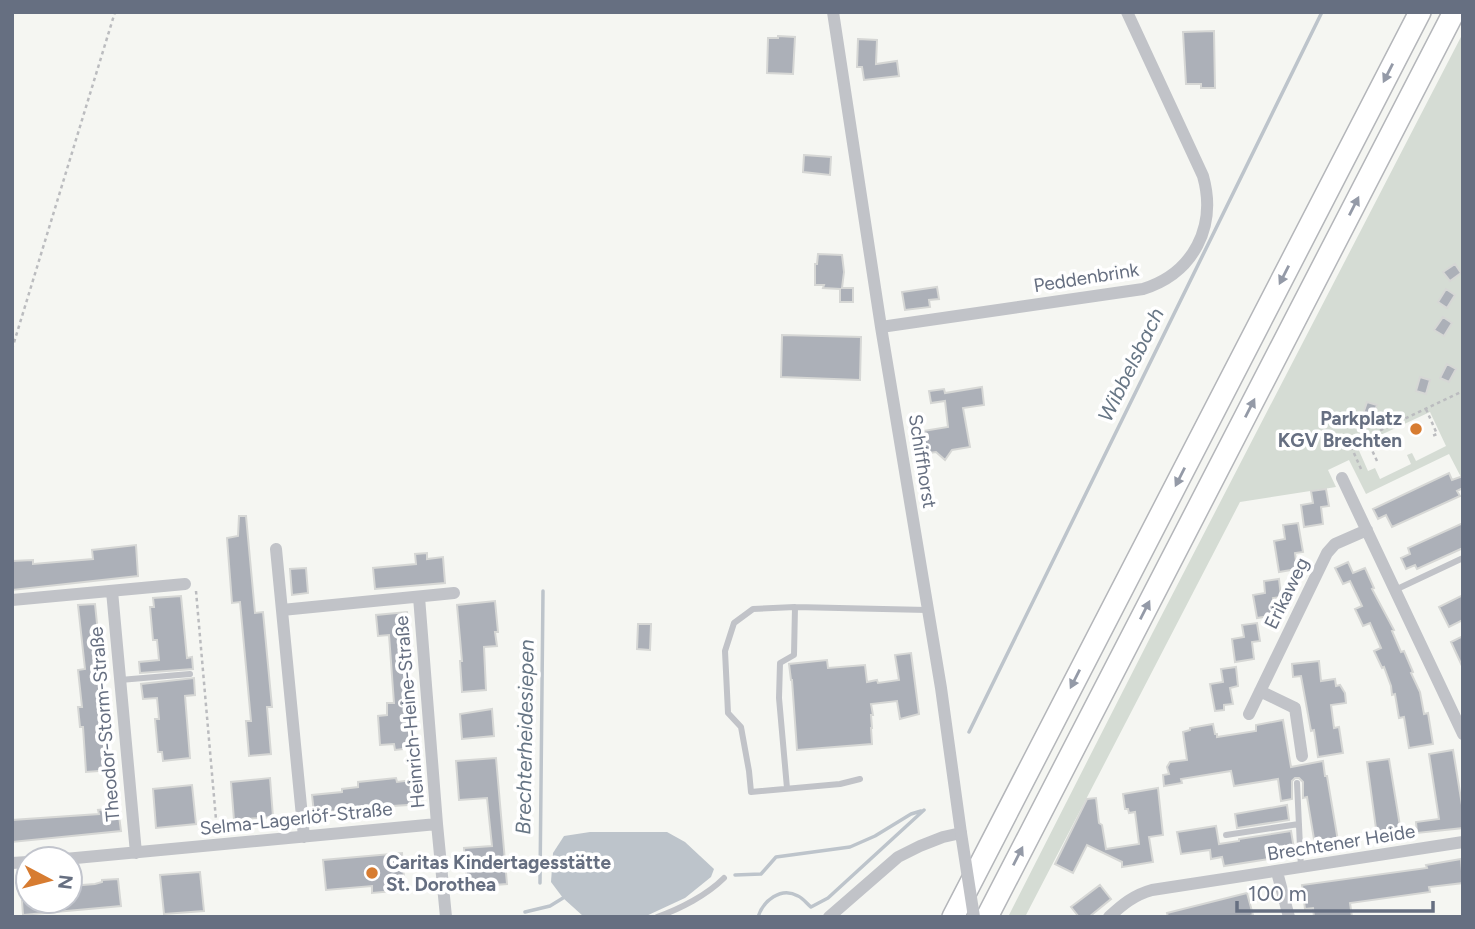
<svg xmlns="http://www.w3.org/2000/svg" width="1475" height="929" font-family="Figtree,sans-serif">
<rect width="100%" height="100%" fill="#f5f6f2"/>
<!-- green -->
<path fill="#d5dcd4" fill-rule="evenodd" d="M1463,33V481L1449,454L1366,494L1349,460L1328,470L1336,487L1240,502L1025,917H1008L1153,632ZM1430,412L1446,446L1416,461L1412,453L1407,455L1411,464L1380,479L1375,468L1368,471L1357,446Z"/>
<!-- water -->
<path fill="#bdc4cb" d="M590,832H667L685,842L714,869L711,877L685,898L644,917L583,916L563,898L551,882L553,853L564,836Z"/>
<g fill="none" stroke-linecap="round" stroke-linejoin="round">
<!-- stream -->
<path stroke="#bdc4cb" stroke-width="3.5" d="M969,732L1322,12
M735,875L761,874L776,857L850,847L875,836L911,814L921,811
M540,883L543,591
M525,912L550,906L563,898
M758,917C763,901 781,886 798,896C803,898 807,904 811,907L828,898L924,810"/>
</g>
<!-- building -->
<path fill="#acb0b8" stroke="#d6d7d5" stroke-width="2" d="M1214,31L1215,88H1201V84H1186L1183,32Z
M778,36L795,37L793,74L767,73L768,38H778Z
M858,39L877,40L876,64L897,61L899,76L864,80L862,67H857Z
M804,155L831,157L830,175L803,172Z
M818,254L842,255L844,272L842,288H853V302H840V289L823,288L824,285H815V264H817Z
M1455,264L1461,273L1450,281L1443,272Z
M937,287L939,299L929,300L930,307L905,310L902,292Z
M1446,289L1455,295L1447,308L1438,302Z
M1443,317L1452,323L1444,336L1434,330Z
M782,335L861,337L860,380L781,377Z
M1447,364L1456,369L1449,382L1440,378Z
M1420,377L1430,380L1426,394L1416,391Z
M982,387L984,405L963,408L970,447L952,450L945,460L936,452L922,454L920,436H924L923,431L948,427L945,401L931,403L929,391L944,389L945,393Z
M1367,402L1377,405L1371,421L1362,417Z
M1449,473L1452,480L1463,476V488L1457,491L1460,496L1392,527L1386,515L1378,519L1373,509Z
M1326,489L1329,506L1321,507L1323,524L1304,527L1301,505L1313,503L1311,491Z
M239,516H246L255,613L263,612L272,707H267L271,754L249,756L246,721H251L240,602L232,603L227,538L238,536Z
M1298,523L1303,552L1295,553L1297,569L1279,572L1274,541L1285,539L1283,525Z
M1463,523V548L1417,569L1415,565L1406,569L1401,558L1410,554L1408,548Z
M136,545L138,576L12,590V561L33,560V564L93,559L92,550Z
M427,553V559L443,557L445,583L375,589L373,568L416,564L415,554Z
M1348,562L1353,573L1365,568L1374,588L1372,589L1394,630L1392,631L1401,652L1404,651L1413,672L1411,673L1420,692L1424,714L1428,713L1433,744L1409,748L1404,717L1399,718L1395,694L1392,695L1391,686L1384,667L1382,668L1374,651L1381,648L1370,623L1363,626L1355,609L1362,606L1350,581L1343,584L1335,568Z
M306,568L308,593L292,595L290,569Z
M1279,579L1281,597L1273,598L1276,615L1257,618L1253,595L1265,593L1264,581Z
M1463,595V620L1449,627L1439,607Z
M181,596L187,658L192,657L193,669L140,673L139,662L159,660L157,640H153L150,607H154L153,598Z
M495,601L498,632H495L497,646L484,647L486,690L462,692L460,661H462L457,605Z
M95,604L112,770L86,772L83,727H80L78,707H82L78,670L85,669L78,605Z
M407,612L410,639H407L410,683H414L415,701H408L412,748L395,750L394,744L380,745L378,716L387,715V703H394L389,635L378,636L376,615Z
M1257,623L1260,641L1252,642L1254,659L1235,662L1232,639L1244,637L1242,625Z
M638,624H651L650,650L637,649Z
M1463,636V668L1451,642Z
M911,653L919,714L900,719L897,701L871,704L873,715H871L872,728H871L872,744L797,750L792,680H791L789,664L827,660L828,668L865,665L867,682L877,680L878,683L899,680L895,655Z
M1319,661L1321,681L1335,679L1336,686L1340,685L1345,693L1346,703L1331,705L1334,728L1339,727L1343,753L1318,757L1314,730L1311,731L1301,676L1293,677L1292,664Z
M1236,667L1238,686L1230,688L1233,704L1224,705V710L1215,711L1210,684L1223,682L1221,669Z
M194,678L195,695L185,696L190,758L163,761L162,752H158L155,719H159L157,698L143,699L141,684Z
M492,709L494,736L462,739L460,714Z
M1283,720L1291,767L1323,761L1325,776H1327L1338,841L1315,845L1307,797L1303,798V782L1299,778H1295L1292,781V799L1281,801L1278,779L1234,786L1231,771L1181,779L1182,783L1164,786L1163,775L1169,774L1167,767L1170,762L1187,760L1183,732L1190,730V728L1213,724L1215,734H1217V737L1256,731V725Z
M1453,750L1463,811V828L1417,833L1416,822L1439,819L1429,754Z
M496,758L507,884L467,887L464,848L492,846L487,798L459,800L456,761Z
M1389,759L1401,832L1377,836L1367,762Z
M270,778L273,817L234,820L231,782Z
M396,778L397,782L421,779L423,804L393,806V809L373,811V808L314,813L312,795L342,792V789L358,787V782Z
M192,785L196,824L156,828L153,789Z
M1158,788L1163,835L1149,837L1153,862L1122,867V862L1087,845L1073,873L1055,864L1087,799L1096,798L1099,823L1102,825L1106,849L1139,844L1135,812L1129,813L1128,809H1125L1123,794Z
M1287,805L1289,820L1237,828L1235,814Z
M118,808L121,831L12,842V820L99,814L98,810Z
M1216,826L1219,844L1239,841V839L1291,831L1295,855L1224,866L1222,857L1211,859L1210,850L1181,854L1177,832Z
M402,853L405,890L372,893V886L326,890L323,860Z
M1461,859L1463,883L1429,887L1430,892L1350,903L1352,917H1314L1313,908L1305,909L1302,885L1427,868L1426,865Z
M200,872L204,911L164,914L160,875Z
M118,879L121,906L23,915L22,901H70V886L95,884L102,882V880Z
M1100,885L1111,899L1089,917H1079L1071,907Z
M1247,893L1253,915L1247,917H1168L1167,913Z"/>
<g fill="none" stroke-linecap="round" stroke-linejoin="round">
<defs>
<path id="motorway" d="M953,917L1420,12
M987,917L1454,12"/>
</defs>
<!-- motorway casing -->
<use href="#motorway" stroke="#b4b6ba" stroke-width="24"/>
<!-- path -->
<path stroke="#bbbcbf" stroke-width="2.5" stroke-dasharray="3.5 3.5" stroke-linecap="butt" d="M12,349L115,12
M1426,409L1437,434L1432,436
M1377,461L1366,437L1463,391
M1361,469L1350,444L1366,437
M196,591L217,831"/>
<!-- service -->
<path stroke="#c1c3c8" stroke-width="6" d="M1395,590L1463,558
M795,607L753,609L734,623L725,651L728,713L741,727L749,771L751,792L840,784L860,779
M120,680L190,674
M1297,783L1301,868
M787,788L779,698L780,663L794,655L795,607L927,610
M1226,835L1299,824
M657,917C680,909 707,895 724,878"/>
<!-- minor -->
<path stroke="#c1c3c8" stroke-width="12" d="M881,327L1143,289C1194,273 1217,226 1203,176L1127,12
M1342,478L1463,734
M276,549L304,837
M112,591L136,853
M419,597L437,824
M12,600L185,584
M282,610L454,593
M1260,691L1295,708L1302,756
M1249,714L1327,553L1335,544L1367,530
M65,859L437,824L446,917
M12,863L28,862
M1277,872L1289,917
M829,917L898,857L920,846L943,837L961,833L941,688L881,327L833,12
M1109,917C1123,904 1134,895 1152,890L1463,842"/>
<!-- motorway -->
<use href="#motorway" stroke="#fff" stroke-width="21"/>
<!-- minor-bridge -->
<path stroke="#c1c3c8" stroke-width="12" d="M961,833L974,917"/>
</g>
<!-- one-way arrows -->
<defs><path id="oneway-solid" d="M-6-.8H1V-3.2L6.5 0L1 3.2V.8H-6Z" transform="scale(1.75)"/></defs>
<g fill="#949aa7">
<use href="#oneway-solid" transform="translate(1388 73) rotate(117)"/>
<use href="#oneway-solid" transform="translate(1354 206) rotate(-63)"/>
<use href="#oneway-solid" transform="translate(1284 275) rotate(117)"/>
<use href="#oneway-solid" transform="translate(1250 408) rotate(-63)"/>
<use href="#oneway-solid" transform="translate(1180 477) rotate(117)"/>
<use href="#oneway-solid" transform="translate(1145 610) rotate(-63)"/>
<use href="#oneway-solid" transform="translate(1075 679) rotate(117)"/>
<use href="#oneway-solid" transform="translate(1018 856) rotate(-63)"/>
</g>
<!-- markers -->
<g fill="#d77c31" stroke="#fff" stroke-width="2.5">
<circle cx="1416" cy="429" r="7"/>
<circle cx="372" cy="873" r="7"/>
</g>
<g text-anchor="middle" stroke-width="7" stroke-linejoin="round" paint-order="stroke">
<!-- street labels -->
<g font-size="19" fill="#666f81" stroke="#fff">
<text transform="translate(1086 277) rotate(-9)" y="7">Peddenbrink</text>
<text transform="translate(923 461) rotate(81)" y="7">Schiffhorst</text>
<text transform="translate(1286 593) rotate(-64)" y="7">Erikaweg</text>
<text transform="translate(409 712) rotate(-95)" y="7">Heinrich-Heine-Straße</text>
<text transform="translate(104 724) rotate(-95)" y="7">Theodor-Storm-Straße</text>
<text transform="translate(296 818) rotate(-6)" y="7">Selma-Lagerlöf-Straße</text>
<text transform="translate(1341 842) rotate(-9)" y="7">Brechtener Heide</text>
</g>
<!-- poi labels -->
<g font-size="19" font-weight="bold" fill="#666f81" stroke="#fff" text-anchor="end">
<text x="1402" y="425">Parkplatz<tspan x="1402" dy="22">KGV Brechten</tspan></text>
<text x="386" y="869" text-anchor="start">Caritas Kindertagesstätte<tspan x="386" dy="22">St. Dorothea</tspan></text>
</g>
<!-- water labels -->
<g font-size="21" font-style="italic" fill="#677685" stroke="#fff">
<text transform="translate(1131 365) rotate(-64)" y="7">Wibbelsbach</text>
<text transform="translate(525 737) rotate(-89)" y="7">Brechterheidesiepen</text>
</g>
</g>
<!-- border -->
<rect width="1475" height="929" fill="none" stroke="#666f81" stroke-width="28"/>
<!-- north arrow -->
<g transform="translate(49 880) rotate(97)"><circle r="33" fill="#ffffff" stroke="#c2c5cd" stroke-width="2"/>
<path d="M0-5L12 26L0 18L-12 26Z" fill="#d77c31"/>
<text y="-10" font-size="19" font-weight="bold" text-anchor="middle" fill="#666f81">N</text>
</g>
<!-- scale -->
<path d="M1237 901v10h196v-10" fill="none" stroke="#666f81" stroke-width="3.5"/>
<text x="1248" y="901" font-size="21" fill="#666f81" stroke="#ffffff" stroke-width="5" paint-order="stroke">100 m</text>
</svg>
